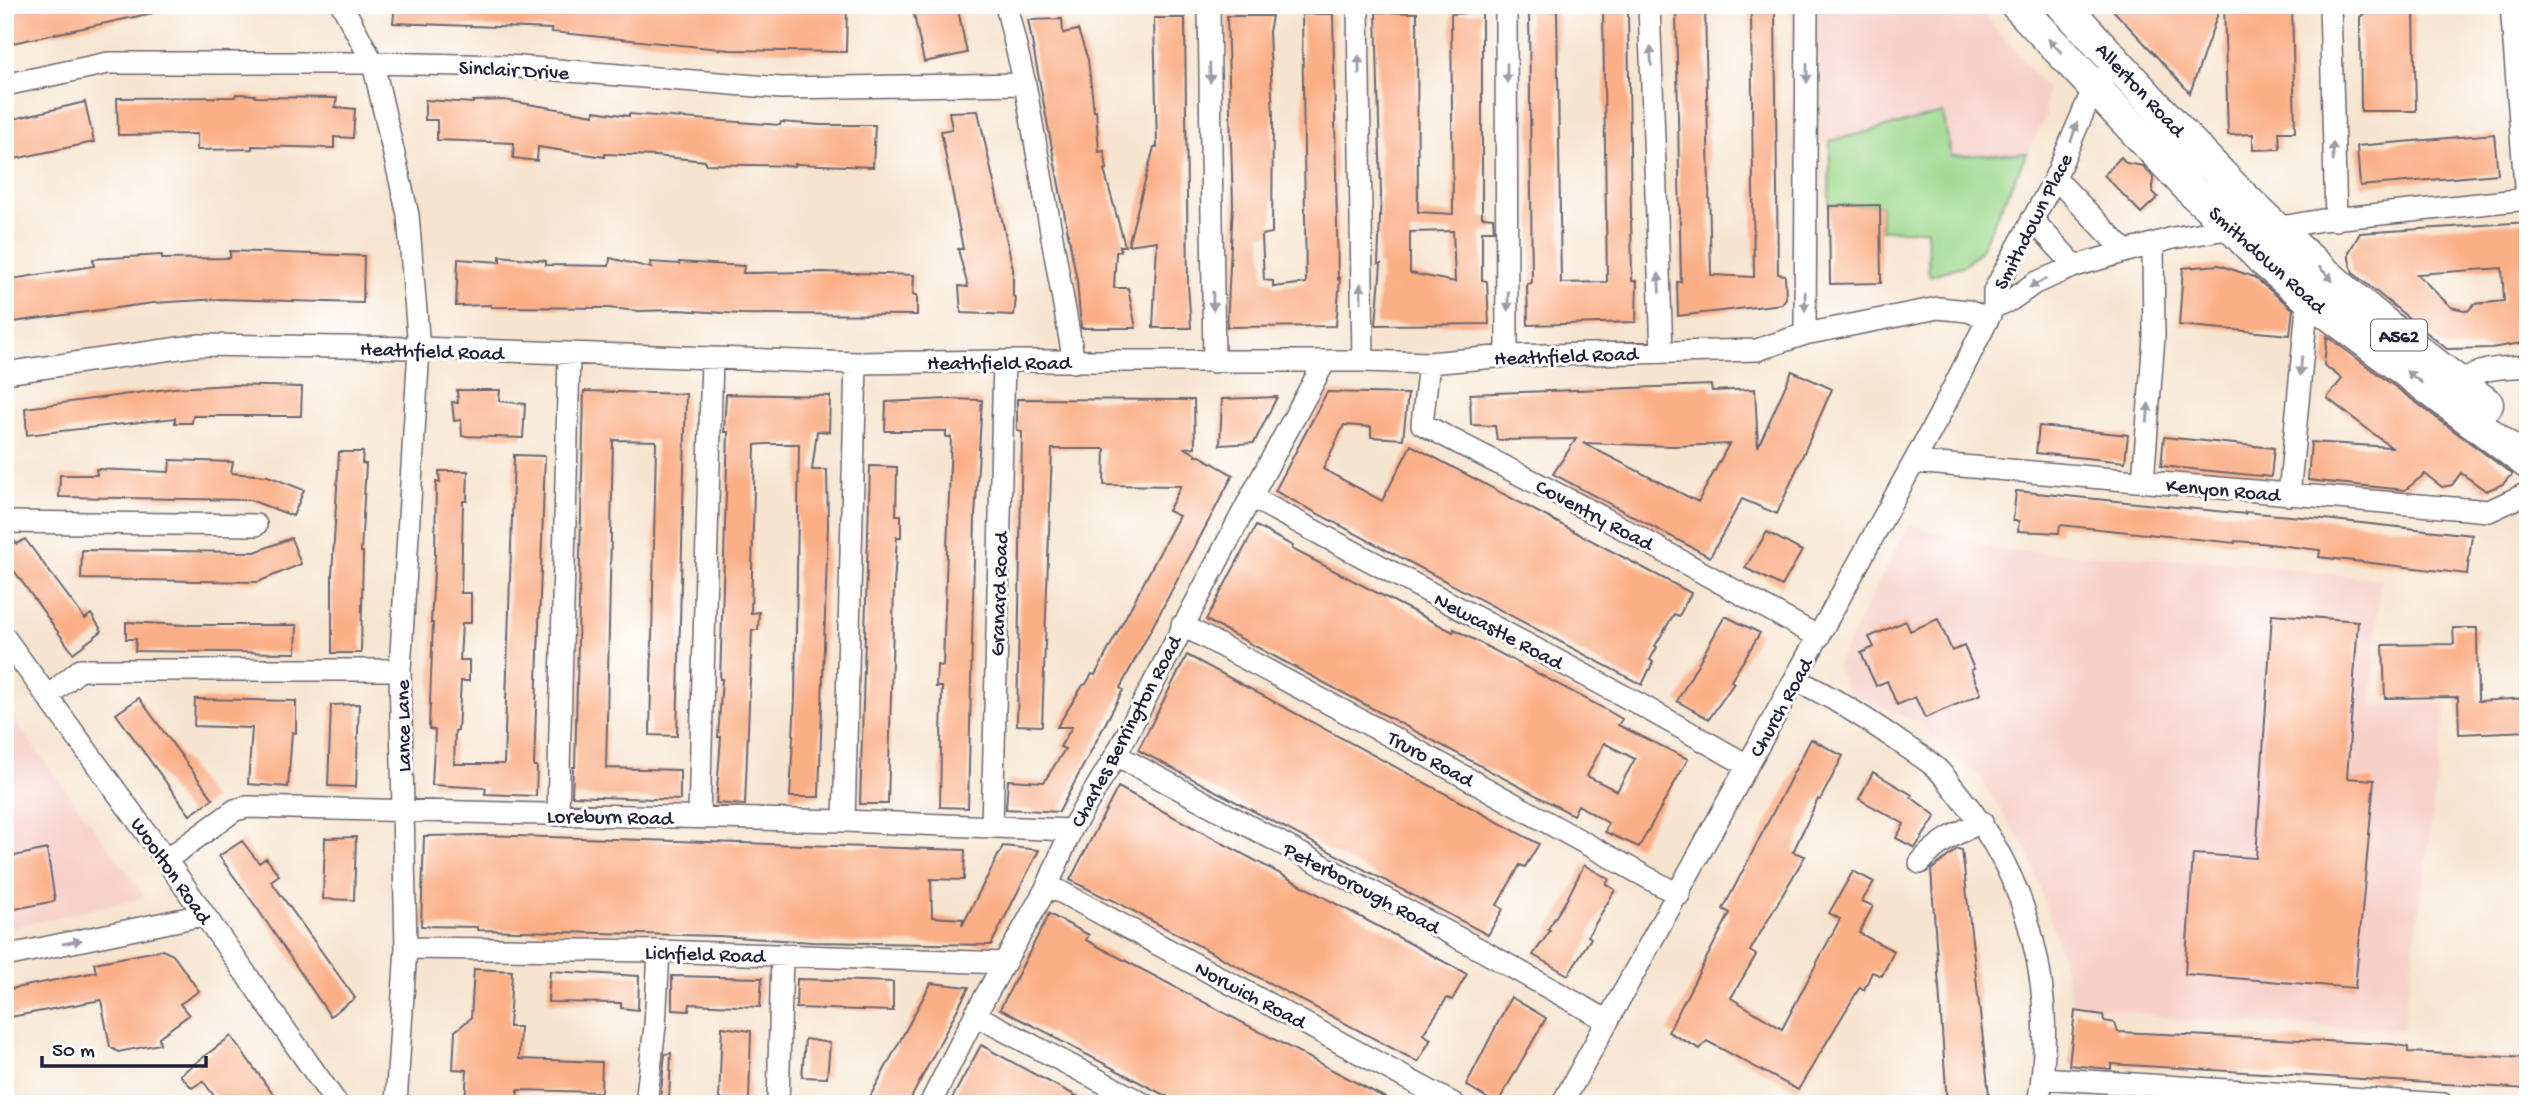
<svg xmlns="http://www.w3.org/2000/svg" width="2533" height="1109" font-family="'Gochi Hand',sans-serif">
<rect width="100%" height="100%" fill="#fff"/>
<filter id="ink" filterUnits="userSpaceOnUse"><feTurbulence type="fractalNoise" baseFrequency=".0143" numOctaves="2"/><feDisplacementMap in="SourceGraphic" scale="14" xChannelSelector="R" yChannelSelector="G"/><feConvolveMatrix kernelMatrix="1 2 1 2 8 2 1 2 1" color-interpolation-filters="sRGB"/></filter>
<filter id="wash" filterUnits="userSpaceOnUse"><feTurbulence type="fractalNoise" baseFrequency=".00686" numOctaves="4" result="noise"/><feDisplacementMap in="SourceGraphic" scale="28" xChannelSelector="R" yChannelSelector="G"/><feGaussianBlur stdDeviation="1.57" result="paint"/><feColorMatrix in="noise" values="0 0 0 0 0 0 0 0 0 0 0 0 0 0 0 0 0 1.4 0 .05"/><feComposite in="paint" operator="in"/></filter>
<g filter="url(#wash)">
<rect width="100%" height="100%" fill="#f6e4cf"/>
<!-- built -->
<path fill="#f7d0ca" d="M1791,5H1976L2046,88V117L2027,153L1950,156L1943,113L1794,150Z
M1908,525L2001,550L2245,563L2380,580L2371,706L2447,703L2403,1030L2202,1020L2194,1022L2072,1002L2058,944L2028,851L1979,777L1917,722L1849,692L1836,667Z
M5,708L145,897L5,929Z"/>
<!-- green -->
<path fill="#9cd78b" stroke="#5f7c63" stroke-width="2" d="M1943,113L1951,156L2027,153L1980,251L1965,265L1929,276L1927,230H1881L1880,205L1829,206L1830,141Z"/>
<g id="blocks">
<!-- building -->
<path fill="#fbaf86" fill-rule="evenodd" d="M5,5H152L153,13L8,44Z
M395,5H847L846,52L730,50L551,32L552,29L393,23Z
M912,5H957L967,53L924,62Z
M2108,5H2221L2190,93L2149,48Z
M2224,5H2292L2295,132H2279L2280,149L2253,150V134L2228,135Z
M1705,7L1711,275L1754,277L1751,10L1775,9L1778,274L1785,275L1786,298L1782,304L1678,316L1677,282H1681L1676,8Z
M1529,11H1557L1561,283L1607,282L1603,12H1628L1632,281H1637L1636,322L1528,325L1527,284L1532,283Z
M1376,12L1417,13L1418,212L1453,214L1451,14L1482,12V217L1493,218L1494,231H1482V280L1487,281L1489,324L1376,325L1381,264H1378L1381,194ZM1453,231L1455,282L1410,273V232Z
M2366,12H2414L2416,111H2361L2360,17Z
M1302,14H1333L1338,279L1340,278L1336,326L1227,327L1233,204L1227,16H1272L1269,32L1273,115L1272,233L1262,235L1264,280L1273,281V287L1306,283Z
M1154,18H1185L1188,284L1191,328H1153L1157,241L1128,245L1154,147H1157Z
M1062,19L1063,33L1078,30L1088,60L1094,111L1096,110L1099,152L1104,151L1107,169L1104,170L1125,246H1120L1121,251L1116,252L1114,288H1128L1136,328H1081L1077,281L1028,20Z
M236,94L255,95V97L337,98L335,107L355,109L353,138L334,137V148L252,146V149L197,150V134L118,135L117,98L235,97Z
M425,100L473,103V101L504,100L594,115V111L629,116V114L780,125L781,122L820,125H875L873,167L795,164V166L705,164V161L656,156L605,154V157L538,147L537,161L513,158L514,143L437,140V120H425Z
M85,102L94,142L5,161V121Z
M978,111L1013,269V296L1016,298L1014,315L961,313L959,286L968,287L958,249H963L941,131L952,129L949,112Z
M2494,134L2498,174L2360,186L2357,146Z
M2121,157L2126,163L2143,166L2153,177V192L2158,197L2141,213L2104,175Z
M1880,205L1881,283L1830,284L1829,206Z
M2528,222V342L2491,348L2447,349L2353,273L2349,259V252L2360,233ZM2502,268L2504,301L2474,304L2468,311L2451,307L2417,274Z
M230,251L364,256L363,303L219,299L153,303L5,323V280L94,266L93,259L162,255V259L230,258Z
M500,256L546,261V265L609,266L610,258L651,268L650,262L679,264V262L744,266L743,273L823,272L914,275L913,295H917V315L740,314L678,310L639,311L608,308L491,307V305L456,306L458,259L500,262Z
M2219,265L2254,277L2293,309L2290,335L2179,325L2183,268Z
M2327,336L2512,474L2503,484L2486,491L2461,473L2452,485L2442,487L2425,474L2405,490L2308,480L2311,442L2391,447L2327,398L2342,379L2324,365Z
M1792,371L1832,389L1777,514L1742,499L1710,557L1553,474L1576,439L1497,440L1495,426L1471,425L1470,394L1711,385L1712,391L1755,389L1758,447ZM1583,443L1673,446L1729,444L1698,502Z
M231,385L302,387L301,416H193L192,423H175V418L27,435L25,408L174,388Z
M457,390H500L499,401L525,404L523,438L462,436L461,420L454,421L452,402L458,403Z
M584,391L686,394L677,736L650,735L656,441L613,440L606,768L680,770V800L572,796L573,767H575Z
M1327,392L1408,394L1403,439L1371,437V427L1344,425L1323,469L1382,501L1411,445L1691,593L1679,616L1674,614L1655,646L1657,647L1650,660L1653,662L1642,685L1275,491Z
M726,394L830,396L829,432L817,431L812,470H827L828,524L819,797H790L795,697L799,444H765L755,445L751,613L759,612L758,630H752L745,805L716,803L721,737H718L722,679H720L728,432H724Z
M1277,397L1254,443L1220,445L1222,399Z
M948,399L982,400L975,517L968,808L940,807L942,687H936L937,665L943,666L951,437H946V431H885L886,402Z
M1017,399L1194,400L1195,447L1185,448L1196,454V456H1200L1233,475L1120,688L1123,690L1059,812L1006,809L1008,780L1044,782L1065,749L1060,747L1072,727H1057L1083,685L1086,684L1092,674L1095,675L1179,516L1168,511L1181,486L1104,485L1105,449H1052L1042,726L1017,725L1022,432L1017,431Z
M2039,426L2128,435L2125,462L2036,453Z
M2164,437L2274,448L2271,477L2161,466Z
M339,452H363L362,463L366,464L361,552H363L361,653H332V576Z
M514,455L545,456L534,766H537L536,796L485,794L486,788L432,785L435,730L429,729L433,623H431L435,555L436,482L440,483L439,471H468L467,501H463L461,593H471V623H462L460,660H469V681H461L458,730L455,731L454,764H504Z
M170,460L233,462L231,473L268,476L304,490L293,516L250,500L59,497L60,475H97L96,469L169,472Z
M870,466L897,467L896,515H901V537H897L894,587L888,804H860Z
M2016,491L2245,514V512L2324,519L2472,535L2467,574L2319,557L2320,550L2261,543L2235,541V543L2060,525L2059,533L2018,531L2019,521H2013Z
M1256,526L1293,546L1292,549L1453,632L1454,629L1605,709L1622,719L1618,725L1688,759L1639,847L1605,832L1608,823L1578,805L1573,815L1206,620ZM1604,743L1635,759L1617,791L1587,776Z
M1767,532L1802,551L1782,586L1745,568Z
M5,535H9L17,544L25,539L85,619L91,614L102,631L73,653L5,558Z
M291,538L301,564L258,582L81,579L82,550L255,552Z
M2272,614L2358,621L2347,778L2374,780L2355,988L2185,974L2193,854L2256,858Z
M1725,616L1760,633L1731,681L1734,683L1709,719L1677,701Z
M1938,619L1952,651L1964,646L1974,669L1971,670L1981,694L1925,718L1915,697L1897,705L1887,681L1876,686L1861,653L1874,647L1869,637L1906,621L1910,631Z
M126,622L184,625H297L296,653L135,651L136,639H126Z
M2453,628H2477L2478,701L2528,698V731L2459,734L2458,697L2385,698L2383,645L2454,644Z
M1187,655L1539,844L1525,867L1520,865L1497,905L1503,909L1488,935L1138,750Z
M139,698L213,799L190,815L116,714Z
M195,699L296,701V733L292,732L288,787L248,784L252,728L194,726Z
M359,704L356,787L328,786L331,705Z
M1811,739L1843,756L1820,800L1818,799L1793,852L1805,856L1750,951L1756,955L1731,998L1782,1029L1840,919L1829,913L1853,871L1874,882L1862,901L1873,906L1859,933L1894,951L1882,976L1872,972L1864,990L1860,987L1798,1090L1707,1041L1700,1049L1668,1032L1730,913L1723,909Z
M1873,772L1912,795L1911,797L1936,816L1915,848L1896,838L1904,824L1859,799Z
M1118,787L1467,974L1452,1000L1447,998L1423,1034L1431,1039L1418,1062L1109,898L1108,899L1070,880Z
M482,835L965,850L964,880L931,879L932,917L963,919L962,926L1003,846L1039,850L991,945L812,942L719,936L477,930V927L421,926L424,836Z
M356,837L354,900L323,899L325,838Z
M242,841L259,863L266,858L279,875L271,881L355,998L330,1016L257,908L219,856Z
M47,849L55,901L5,911V858Z
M1957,849L1962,850L1990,1104H1947L1931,870Z
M1584,865L1609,879L1606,884L1615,890L1588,936L1591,938L1568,975L1533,955L1550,931L1548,929L1567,899Z
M1049,914L1089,935L1086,940L1397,1104H1181L1053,1037L1054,1036L1000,1009Z
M162,950L173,955L199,991L180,1004L189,1015L159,1037L160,1044L118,1052L110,1047L101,1000L5,1018V990L96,972L94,963Z
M474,969L512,971L509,1027H520L519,1059L602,1062L601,1092L518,1090L517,1104H465L467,1070L453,1069L455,1031L471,1018Z
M550,971L639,976L638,1010L621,1008V1003L548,1002Z
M672,976L762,978L760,1007L690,1004L689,1011L672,1010Z
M797,979L893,982V1011L796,1008Z
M931,983L969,987L908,1104H866Z
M1511,997L1546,1018L1497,1104L1466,1085Z
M2075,1011L2103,1015L2104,1021L2115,1023L2118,1032L2392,1044L2408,1047V1052L2528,1058V1089L2111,1064V1069L2069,1065Z
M722,1027L751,1031L749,1100L719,1099Z
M231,1036L280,1104H220L203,1081L192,1088L180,1075Z
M805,1039L830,1043L827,1078L802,1077Z
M981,1045L1034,1074L1092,1104H949Z
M671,1053L669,1102L660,1101L665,1054Z"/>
</g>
</g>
<g filter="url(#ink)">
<use href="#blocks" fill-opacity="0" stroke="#6c666f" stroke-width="2"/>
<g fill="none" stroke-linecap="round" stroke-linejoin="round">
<defs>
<path id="minor" d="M342,5L373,63L408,215L419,348L400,670L406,948L396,1104
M1006,5L1025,84L1074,362
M1209,5L1214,362
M1358,5L1363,361
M1506,5L1507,356
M1649,5L1662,352
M2330,5L2336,220
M2511,5L2526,199
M5,85L108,63H373L507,66L781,88L1025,84
M2055,178L2125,251
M2032,219L2075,266
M1994,307L2011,300L2035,283L2075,266L2173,238L2233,228H2276L2322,220L2528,199
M1805,334L1807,5
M1429,363L1422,424L1600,516L1819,637
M5,373L200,345L419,348L856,363L1004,361H1363L1429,363L1507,356L1757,350L1805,334L1938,308L1968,311L1988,319
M2452,394C2475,365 2494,369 2528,366
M1914,462L2489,511L2528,493
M2143,481L2154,337L2153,245
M2289,495L2308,298
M1251,497L1637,703L1747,765
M5,522L256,525
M1182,625L1407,745L1679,895
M5,638L166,860L337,1104
M1796,680C1833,697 1867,719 1901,743C1912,751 1925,758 1935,767C1944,775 1952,786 1959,795C2031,880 2058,995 2038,1104
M48,696L80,670H400
M1116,755L1483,951L1608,1021
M558,815L569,354
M699,817L712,359
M844,821L856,363
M992,827L1004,361
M166,860L235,810L247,807L844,821L1071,830
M1920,863C1937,842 1957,833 1982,822
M1048,885L1454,1104
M406,948L659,951L1005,963
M5,956L203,915
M975,1015L1144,1104
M2042,1078L2443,1104
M646,1104L655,1026L659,951
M778,1104L782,955
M930,1104L975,1015L1048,885L1071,830L1116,755L1251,497L1325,361
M1562,1104L1938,418L1994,307V291L2055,178L2094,87L2118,64"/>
<path id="highway" d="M2017,5L2194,193L2233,228L2262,259L2308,298L2528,463
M2063,5C2125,71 2184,139 2248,202C2323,275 2403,342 2487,404"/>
</defs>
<!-- minor casing -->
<use href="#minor" stroke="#6c666f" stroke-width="24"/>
<!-- highway casing -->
<use href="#highway" stroke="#6c666f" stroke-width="35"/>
<!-- minor -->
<use href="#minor" stroke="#fff" stroke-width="21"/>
<!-- highway -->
<use href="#highway" stroke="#fff" stroke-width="32"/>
</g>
<!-- one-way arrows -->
<defs><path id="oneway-solid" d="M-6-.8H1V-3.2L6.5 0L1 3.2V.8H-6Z" transform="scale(1.75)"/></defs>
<g fill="#9c9ca7">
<use href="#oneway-solid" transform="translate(2055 46) rotate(-134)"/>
<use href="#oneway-solid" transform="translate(1651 56) rotate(-92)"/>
<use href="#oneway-solid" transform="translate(1359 65) rotate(-91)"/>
<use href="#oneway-solid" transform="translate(1210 73) rotate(89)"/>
<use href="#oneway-solid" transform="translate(1507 73) rotate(90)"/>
<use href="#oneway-solid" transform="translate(1807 73) rotate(90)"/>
<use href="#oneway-solid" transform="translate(2074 132) rotate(-72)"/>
<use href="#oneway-solid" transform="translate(2333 152) rotate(-91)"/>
<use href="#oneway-solid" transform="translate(2326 274) rotate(46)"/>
<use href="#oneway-solid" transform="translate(1659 283) rotate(-92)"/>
<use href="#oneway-solid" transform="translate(2038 283) rotate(153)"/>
<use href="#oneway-solid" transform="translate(1361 293) rotate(-91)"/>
<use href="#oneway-solid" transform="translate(1213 301) rotate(89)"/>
<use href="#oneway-solid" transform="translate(1508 301) rotate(91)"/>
<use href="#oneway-solid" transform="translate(1805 301) rotate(90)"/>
<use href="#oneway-solid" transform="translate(2301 366) rotate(95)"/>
<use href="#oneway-solid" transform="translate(2414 377) rotate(-143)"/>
<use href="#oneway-solid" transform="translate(2148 413) rotate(-86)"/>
<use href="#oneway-solid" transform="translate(72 942) rotate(-12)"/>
</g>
</g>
<g text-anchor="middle" stroke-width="6" stroke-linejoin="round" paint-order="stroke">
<!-- shield labels -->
<rect fill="#fff" stroke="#646476" stroke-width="2" x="2371" y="319.5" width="56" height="31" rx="5"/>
<g font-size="19" font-weight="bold" fill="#22223b">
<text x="2399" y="342">A562</text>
</g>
<!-- street labels -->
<g font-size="21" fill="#22223b" stroke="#fff">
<text transform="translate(514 69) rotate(3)" y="7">Sinclair Drive</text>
<text transform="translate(2141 89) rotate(47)" y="7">Allerton Road</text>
<text transform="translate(2032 221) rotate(-63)" y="7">Smithdown Place</text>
<text transform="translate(2268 259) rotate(42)" y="7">Smithdown Road</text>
<text transform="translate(432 350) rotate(2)" y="7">Heathfield Road</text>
<text transform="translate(1566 355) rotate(-2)" y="7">Heathfield Road</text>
<text x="999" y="369">Heathfield Road</text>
<text transform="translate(2223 489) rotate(5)" y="7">Kenyon Road</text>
<text transform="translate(1595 514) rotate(28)" y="7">Coventry Road</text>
<text transform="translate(998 594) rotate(-88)" y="7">Granard Road</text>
<text transform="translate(1499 630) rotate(28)" y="7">Newcastle Road</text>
<text transform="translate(1780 707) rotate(-61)" y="7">Church Road</text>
<text transform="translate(402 726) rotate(-91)" y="7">Lance Lane</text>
<text transform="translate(1125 731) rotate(-62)" y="7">Charles Berrington Road</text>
<text transform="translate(1431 758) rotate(29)" y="7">Truro Road</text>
<text transform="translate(610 816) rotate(1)" y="7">Loreburn Road</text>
<text transform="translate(172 870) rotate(55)" y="7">Woolton Road</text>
<text transform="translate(1362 887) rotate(28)" y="7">Peterborough Road</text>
<text transform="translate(705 953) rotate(2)" y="7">Lichfield Road</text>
<text transform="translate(1251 994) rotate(28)" y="7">Norwich Road</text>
</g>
</g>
<!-- margin -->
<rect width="2533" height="1109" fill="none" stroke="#fff" stroke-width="28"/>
<!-- scale -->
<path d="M42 1056v10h164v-10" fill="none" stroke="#22223b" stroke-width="3.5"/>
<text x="52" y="1056" font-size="21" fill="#22223b" stroke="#ffffff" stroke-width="5" paint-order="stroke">50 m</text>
</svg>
